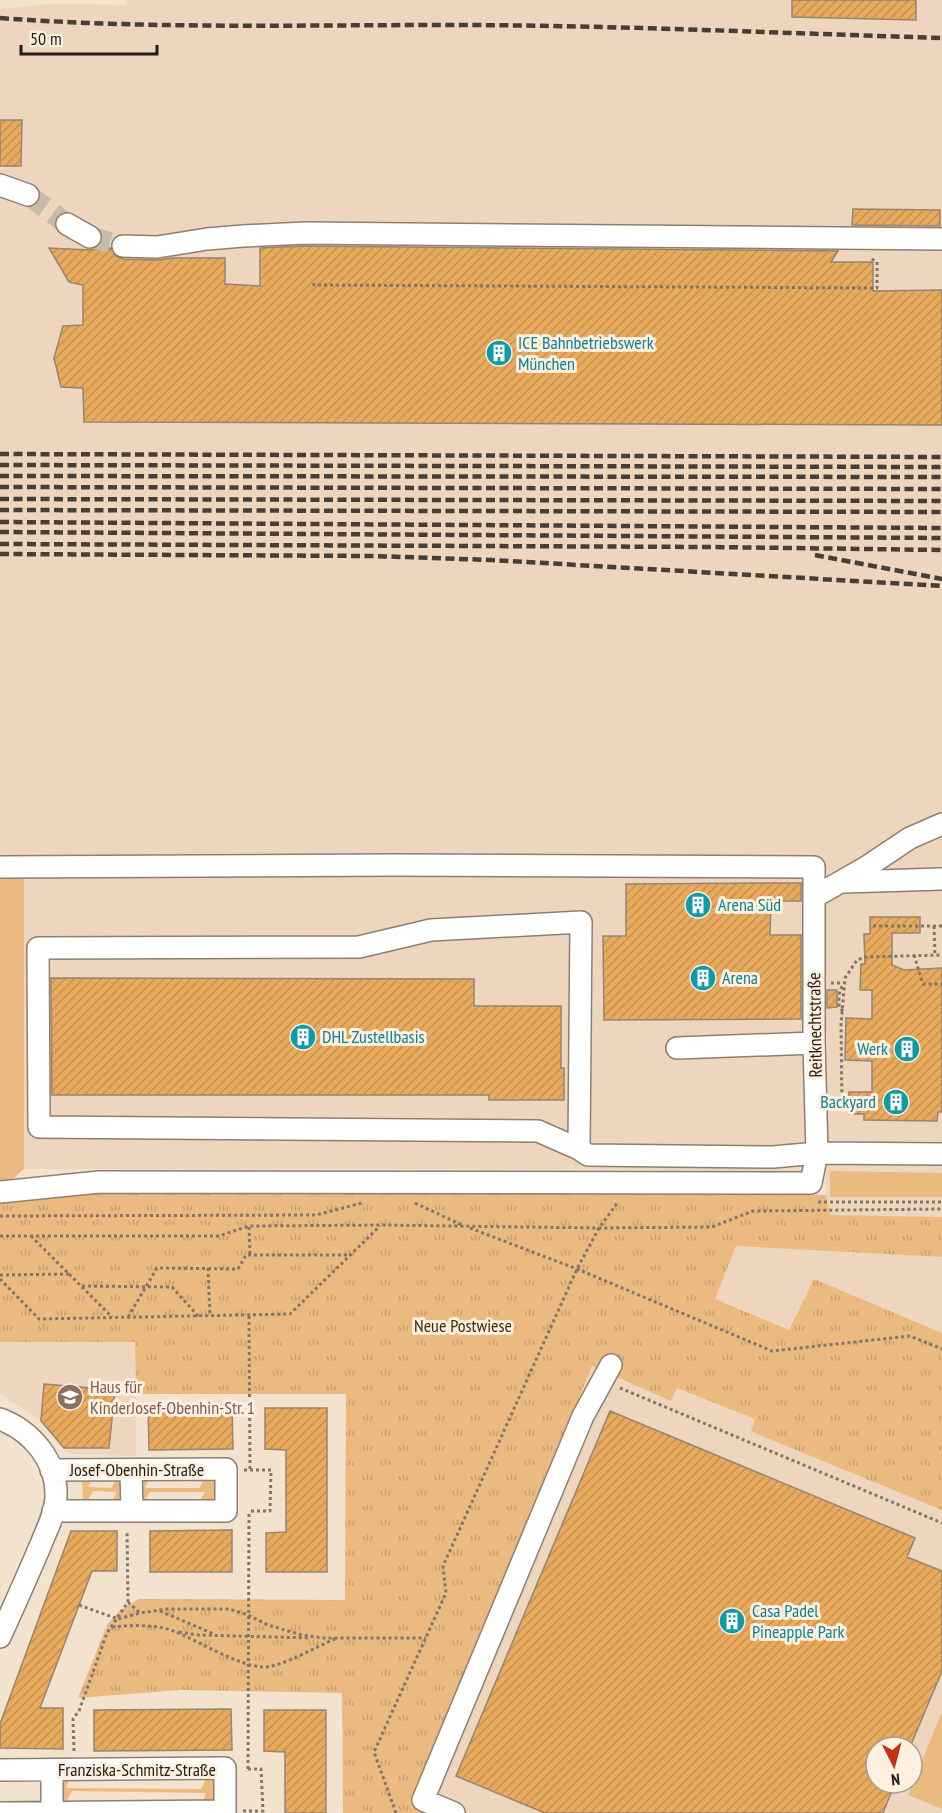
<svg xmlns="http://www.w3.org/2000/svg" width="942" height="1813" font-family="'PT Sans Narrow',sans-serif">
<defs>
<pattern id="park-tufts" width="24" height="20" patternUnits="userSpaceOnUse" patternTransform="scale(1.5)"><rect width="24" height="20" fill="#ebba80"/><path d="M3 7l-1-3M5 7V3M7 7l1-3M15 17l-1-3M17 17v-4M19 17l1-3" fill="none" stroke="#c99f6e"/></pattern>
<pattern id="building-hatch" width="6" height="6" patternUnits="userSpaceOnUse" patternTransform="scale(1.5)"><rect width="6" height="6" fill="#e8aa5d"/><path d="M-1 1l2-2M0 6l6-6M5 7l2-2" fill="none" stroke="#c79250"/></pattern>
</defs>
<rect width="100%" height="100%" fill="#f3e2ce"/>
<!-- built -->
<path fill="#edd6bd" fill-rule="evenodd" d="M127,0H942V1217L830,1215L826,1195V1172L588,1169H24V875H0V9L50,4L126,5Z
M735,1246L942,1257V1813H435L411,1803L498,1597L592,1366ZM876,1747H912V1783H876Z
M0,1342H135L136,1456L69,1454L41,1421L0,1394Z"/>
<!-- grass -->
<path fill="#ebba80" d="M0,875H24V1169L8,1183H0Z
M830,1171L942,1173V1197H830Z
M82,1475H95L88,1487L111,1488L119,1475L122,1478V1502L111,1504L116,1492L93,1491L86,1504H83Z
M151,1475L145,1488H199L207,1476L218,1479V1501L198,1504L205,1492H150L142,1504V1476Z
M941,1714H942V1809L908,1795Z
M57,1776H71L66,1788L201,1789L207,1777L214,1778L218,1782L217,1800L201,1805L206,1793L72,1791L65,1804H58Z"/>
<!-- park -->
<path fill="url(#park-tufts)" d="M108,1191L618,1192L826,1195L830,1215L942,1217V1257L736,1246L715,1299L789,1330L814,1279L942,1333V1510L755,1433L751,1431L755,1419L677,1388L671,1401L592,1366L498,1597L411,1803L435,1813H343L342,1693L181,1690L78,1698L107,1625L119,1611L139,1599L345,1600L346,1394H136L135,1342H0V1201H21Z"/>
<!-- building -->
<path fill="url(#building-hatch)" stroke="#958573" stroke-width="1.5" d="M792,0H916V20L792,17Z
M0,120H22L21,166H0Z
M853,209L940,210V226L852,225Z
M305,246L838,251L831,262H873V291L942,290V425L84,422L83,388L61,387L54,358L63,326L83,325V285L69,282L49,248L90,250L111,248L116,256L123,259L157,260L172,258H225V284L260,286V248Z
M776,883H801V901H771L770,935H801V1019L604,1020L603,936H626V884Z
M870,917H920V933H892V965L904,970L942,968V1112H938L937,1121L864,1120V1114H849V1092H872V1061L845,1060L846,1018L872,1019V990H860L861,964H865L864,934H870Z
M51,978L474,979V1006H561V1068H564V1100H489V1095H52Z
M827,990H837V1007L827,1008Z
M44,1384L115,1390L109,1448H64L41,1421Z
M232,1405L233,1449L149,1450L148,1407Z
M265,1408H327V1572H266V1533L286,1532V1450L265,1449Z
M610,1411L915,1538L907,1557L942,1571V1671L910,1747H876V1783H895L883,1813H545L456,1776Z
M232,1530V1572H150V1531Z
M71,1531H117V1571H92L40,1708H63V1749L0,1748V1724Z
M231,1709L232,1750L94,1751V1710Z
M264,1710H326V1813H285V1752L264,1751Z"/>
<g fill="none" stroke-linecap="round" stroke-linejoin="round">
<!-- minor-tunnel -->
<path stroke="#c9bba9" stroke-width="21" stroke-dasharray="21 10" stroke-linecap="butt" d="M28,195L67,224
M90,237L123,246"/>
<defs>
<path id="minor" d="M0,185L28,195
M67,224L90,237
M123,246L157,247L207,239L243,236L305,233L942,239
M0,867L396,865L814,867V1043L817,1153L811,1183L99,1182L0,1192
M844,882L942,879
M814,897L865,868L910,838L942,824
M677,1048L814,1043
M579,1149L581,922L431,930L359,947L38,948L39,1127L538,1131L579,1149L588,1155L773,1157L817,1153L942,1154
M0,1419C32,1431 57,1461 56,1496C56,1512 47,1529 41,1544C28,1575 14,1606 0,1637
M51,1470L226,1469V1511H53
M131,1470L132,1511
M0,1770L225,1768V1811L0,1813
M52,1770V1812
M454,1813L423,1800L583,1416L611,1365"/>
</defs>
<!-- minor casing -->
<use href="#minor" stroke="#8f7f6e" stroke-width="24"/>
<!-- path -->
<path stroke="#81766a" stroke-width="3" stroke-dasharray="3 3" stroke-linecap="butt" d="M314,283V285L877,288V262L870,258
M873,926H942
M934,926L935,955
M914,955L923,984H942
M831,983H845
M843,1011L839,1007C839,998 838,992 843,985
M876,1102L842,1106L841,1024L845,978L857,960L865,957L942,955
M818,1202H942
M415,1203L464,1226
M0,1216L316,1215L362,1203
M249,1227L250,1255
M470,1228L577,1269L772,1351L910,1336L942,1349
M0,1236H219L249,1226L381,1225L599,1228L712,1227L753,1211L942,1209
M31,1236L112,1317
M208,1268L210,1316
M0,1275L69,1274
M0,1279L39,1319L290,1314L380,1226
M82,1286L172,1287L198,1316
M249,1316L250,1470
M128,1317L157,1268L238,1269L246,1255H351
M620,1388L942,1523
M244,1470H271L270,1511H249
M128,1602L140,1613
M79,1605L118,1619L140,1613L167,1609H229L248,1615L268,1625L302,1635L323,1638H426
M160,1611L214,1634
M112,1627C133,1625 157,1624 176,1632C200,1642 237,1665 262,1667C281,1668 315,1647 335,1639
M179,1632L199,1635L310,1638
M74,1751L73,1719L79,1711L107,1633L128,1602L127,1531
M248,1769L249,1511
M243,1811H263L261,1769H248
M396,1813L374,1752L446,1593L443,1566L577,1269L599,1228L618,1202"/>
<!-- minor -->
<use href="#minor" stroke="#fff" stroke-width="21"/>
<!-- rail -->
<path stroke="#473f36" stroke-width="4.5" stroke-dasharray="9 4.5" stroke-linecap="butt" d="M0,18C148,29 296,25 445,25C611,25 776,33 942,38
M0,454L942,457
M0,465L942,467
M0,476L942,477
M0,487L942,489
M0,499L942,501
M0,510L942,512
M0,522L942,528
M0,532L942,538
M0,544L713,547L942,550
M0,554L374,556L491,560L942,586
M815,555L942,579"/>
</g>
<!-- icons -->
<defs>
<symbol id="building-disc" viewBox="-11 -11 22 22"><circle r="9.5" fill="#0f9aa8" stroke="#fef0e0"/><path d="M-4-6H4V6H1V3H-1V6H-4ZM-2.5-4.3h1.7v1.8h-1.7ZM.8-4.3h1.7v1.8H.8ZM-2.5-1h1.7V.8h-1.7ZM.8-1h1.7V.8H.8Z" fill="#fff"/></symbol>
<symbol id="school-disc" viewBox="-11 -11 22 22"><circle r="9.5" fill="#8d6e63" stroke="#fef0e0"/><path d="M0-5L7-2L0 1L-7-2ZM-4 1L0 2.5L4 1V4Q0 6-4 4Z" fill="#fff"/></symbol>
</defs>
<g fill-rule="evenodd">
<use href="#building-disc" x="484" y="338" width="30" height="30"/>
<use href="#building-disc" x="683" y="890" width="30" height="30"/>
<use href="#building-disc" x="688" y="963" width="30" height="30"/>
<use href="#building-disc" x="288" y="1022" width="30" height="30"/>
<use href="#building-disc" x="892" y="1034" width="30" height="30"/>
<use href="#building-disc" x="881" y="1087" width="30" height="30"/>
<use href="#school-disc" x="55" y="1382" width="30" height="30"/>
<use href="#building-disc" x="717" y="1606" width="30" height="30"/>
</g>
<g text-anchor="middle" stroke-width="6" stroke-linejoin="round" paint-order="stroke">
<!-- culture labels -->
<g font-size="18" fill="#0d838f" stroke="#fef0e0" text-anchor="start">
<text x="518" y="349">ICE Bahnbetriebswerk<tspan x="518" dy="21">München</tspan></text>
<text x="718" y="911">Arena Süd</text>
<text x="722" y="984">Arena</text>
<text x="322" y="1043">DHL Zustellbasis</text>
<text x="888" y="1055" text-anchor="end">Werk</text>
<text x="876" y="1108" text-anchor="end">Backyard</text>
<text x="752" y="1617">Casa Padel<tspan x="752" dy="21">Pineapple Park</tspan></text>
</g>
<!-- street labels -->
<g font-size="18" fill="#231d16" stroke="#fef0e0">
<text transform="translate(815 1025) rotate(-91)" y="6">Reitknechtstraße</text>
<text x="137" y="1476">Josef-Obenhin-Straße</text>
<text x="137" y="1776">Franziska-Schmitz-Straße</text>
</g>
<!-- park labels -->
<g font-size="18" fill="#442b09" stroke="#fef0e0">
<text x="463" y="1332">Neue Postwiese</text>
</g>
<!-- education labels -->
<g font-size="18" fill="#785e54" stroke="#fef0e0" text-anchor="start">
<text x="90" y="1393">Haus für<tspan x="90" dy="21">KinderJosef-Obenhin-Str. 1</tspan></text>
</g>
</g>
<!-- north arrow -->
<g transform="translate(894 1765) rotate(174)"><circle r="28" fill="#fef0e0" stroke="#a69c8f" stroke-width="1.5"/>
<path d="M0-4.5L10 22L0 15L-10 22Z" fill="#bf3415"/>
<text y="-9" font-size="16" font-weight="bold" text-anchor="middle" fill="#231d16">N</text>
</g>
<!-- scale -->
<path d="M21 45v9h136v-9" fill="none" stroke="#231d16" stroke-width="3"/>
<text x="30" y="45" font-size="18" fill="#231d16" stroke="#fef0e0" stroke-width="4.5" paint-order="stroke">50 m</text>
</svg>
